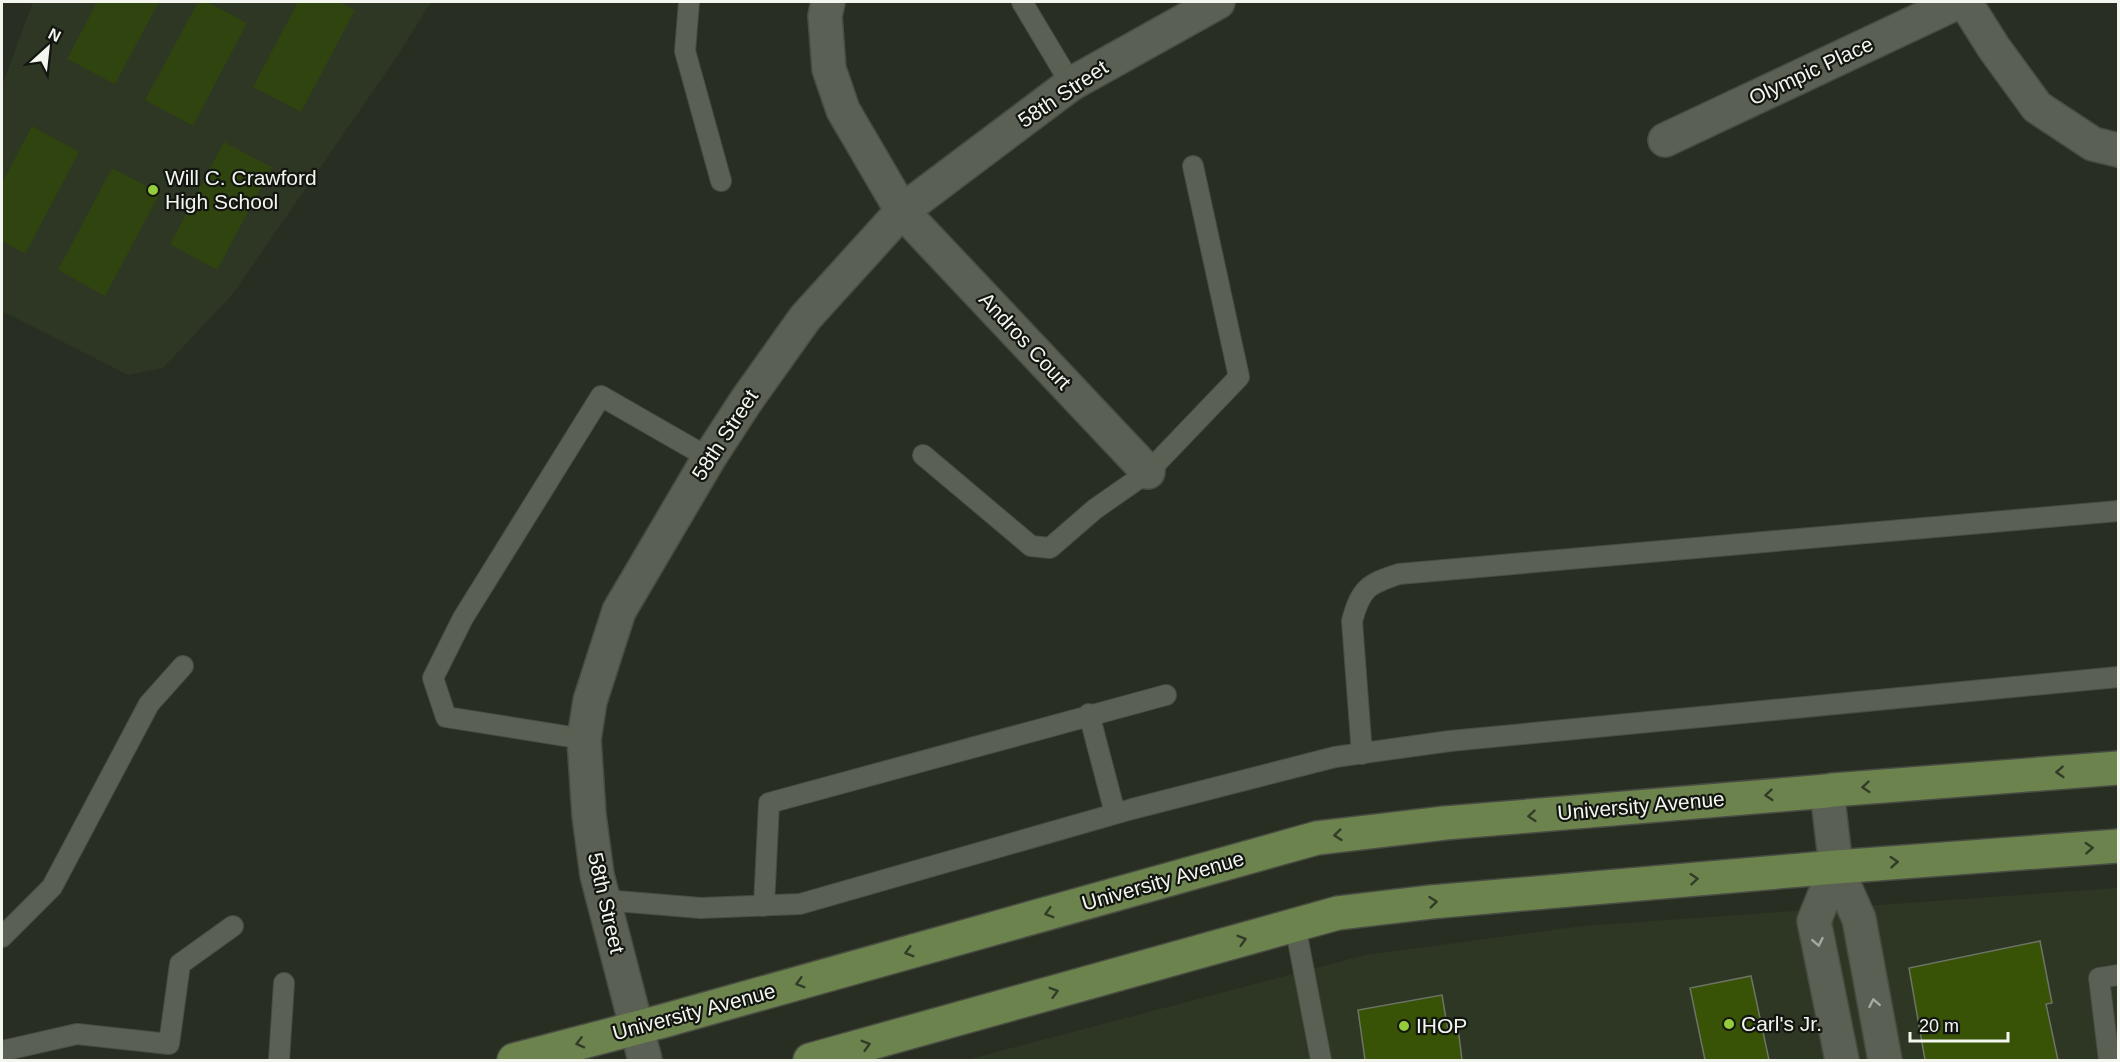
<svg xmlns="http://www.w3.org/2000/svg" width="2120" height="1062" font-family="Helvetica,sans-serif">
<rect width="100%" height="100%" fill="#292e23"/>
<!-- built -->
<path fill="#2e3624" d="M33,2H431L396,58L232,295L163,368L128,375L2,311V86Z
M2118,888V1060H966L1365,955L1582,926Z"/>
<!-- green -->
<path fill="#304410" d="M97,2H159L115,84L67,59Z
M198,2H207L247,23L193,126L145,100Z
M298,2H339L355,10L301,112L253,87Z
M32,126L79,152L25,254L2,241V183Z
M224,142L272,167L217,270L170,244Z
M112,168L160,193L105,296L58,270Z"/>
<!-- building -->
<path fill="#385206" stroke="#6d7466" stroke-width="1.5" d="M2040,941L2052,1003L2046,1004L2058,1060H1925L1909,968Z
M1751,976L1769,1060H1705L1690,988Z
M1442,995L1448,1031L1458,1028L1462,1060H1365L1358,1010Z"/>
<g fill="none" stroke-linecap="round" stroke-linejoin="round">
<defs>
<path id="service" d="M689,2L685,51L721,181
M1022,2L1071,84
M923,455L1031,546L1050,548L1095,509L1148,472L1239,377L1193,166
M1089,714L1115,813
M584,739L446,717L433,678L463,618L601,396L709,458
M1362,754L1352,621C1361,588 1368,584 1399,574L2118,511
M604,900L701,908L800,904L1132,809L1335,757L1450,741L2118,677
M764,906L769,803L1166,695
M1295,925L1321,1060
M2,937L52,887L149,704L183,666
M2,1051L77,1034L169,1044L180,964L233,926
M279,1060L284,983
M2109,1060L2099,978L2118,975"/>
<path id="minor" d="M828,2L825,16L829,69L843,110L902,211L1148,472
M1965,2L1994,48L2037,107L2093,144L2118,150
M1665,140L1958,2
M1827,791L1836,867L1859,919L1885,1060
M1836,867L1814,921L1842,1060"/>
<path id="tertiary" d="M645,1060L597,875L589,815L584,739L590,701L619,611L709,458L746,401L805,318L902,211L1071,84L1218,2"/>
<path id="primary" d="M1832,790L2118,768
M514,1060L663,1021L1317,838L1445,823L1827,791
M810,1060L1338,913L1431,902L1836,867L2118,846"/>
</defs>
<!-- service casing -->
<use href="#service" stroke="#484c42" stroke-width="22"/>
<!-- minor casing -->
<use href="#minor" stroke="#484c42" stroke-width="36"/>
<!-- tertiary casing -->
<use href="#tertiary" stroke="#484c42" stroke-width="36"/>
<!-- primary casing -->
<use href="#primary" stroke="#484c42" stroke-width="36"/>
<!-- service -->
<use href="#service" stroke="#5a6053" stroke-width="20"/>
<!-- minor -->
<use href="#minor" stroke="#5a6053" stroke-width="33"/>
<!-- tertiary -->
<use href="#tertiary" stroke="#5a6053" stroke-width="33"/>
<!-- primary -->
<use href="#primary" stroke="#6c834e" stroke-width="33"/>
</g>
<!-- one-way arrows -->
<defs><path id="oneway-chevron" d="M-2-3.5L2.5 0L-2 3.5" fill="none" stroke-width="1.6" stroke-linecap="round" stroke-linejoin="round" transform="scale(1.5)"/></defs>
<g stroke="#323c26">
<use href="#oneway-chevron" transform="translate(2060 772) rotate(176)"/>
<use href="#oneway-chevron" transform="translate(1866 787) rotate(175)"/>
<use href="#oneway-chevron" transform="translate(1769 795) rotate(175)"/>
<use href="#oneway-chevron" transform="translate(1532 816) rotate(175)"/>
<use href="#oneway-chevron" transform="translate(1338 835) rotate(174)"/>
<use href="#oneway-chevron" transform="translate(2089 848) rotate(-4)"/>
<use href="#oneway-chevron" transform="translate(1894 862) rotate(-4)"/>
<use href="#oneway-chevron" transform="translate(1694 879) rotate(-5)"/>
<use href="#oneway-chevron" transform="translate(1433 902) rotate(-6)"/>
<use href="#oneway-chevron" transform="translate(1049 913) rotate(164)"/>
<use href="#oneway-chevron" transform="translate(1242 940) rotate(-16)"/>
<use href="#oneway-chevron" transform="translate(909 952) rotate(164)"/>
<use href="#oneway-chevron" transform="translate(800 983) rotate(164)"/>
<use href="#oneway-chevron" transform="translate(1054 992) rotate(-16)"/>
<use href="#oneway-chevron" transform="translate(580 1043) rotate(166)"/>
<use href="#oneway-chevron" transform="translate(866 1045) rotate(-16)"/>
</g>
<g stroke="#a6aba0">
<use href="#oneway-chevron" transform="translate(1818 942) rotate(79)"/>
<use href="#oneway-chevron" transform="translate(1874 1003) rotate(-101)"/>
</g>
<!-- markers -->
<g fill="#95cc3b" stroke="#131610" stroke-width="2">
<circle cx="153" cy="190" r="6"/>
<circle cx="1729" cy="1024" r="6"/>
<circle cx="1404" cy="1026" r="6"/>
</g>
<g text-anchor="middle" stroke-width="4.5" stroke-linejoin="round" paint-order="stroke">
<!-- street labels -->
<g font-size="21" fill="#f2f6ee" stroke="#131610">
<text transform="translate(1811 71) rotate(-25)" y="7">Olympic Place</text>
<text transform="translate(1063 94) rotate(-34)" y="7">58th Street</text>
<text transform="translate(1025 341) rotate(47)" y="7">Andros Court</text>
<text transform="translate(725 435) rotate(-57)" y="7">58th Street</text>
<text transform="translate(1641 806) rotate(-5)" y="7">University Avenue</text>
<text transform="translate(1163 881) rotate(-16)" y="7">University Avenue</text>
<text transform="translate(606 903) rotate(77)" y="7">58th Street</text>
<text transform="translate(694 1012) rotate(-15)" y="7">University Avenue</text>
</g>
<!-- poi labels -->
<g font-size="21" fill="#f2f6ee" stroke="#131610" text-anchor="start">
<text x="165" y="185">Will C. Crawford<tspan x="165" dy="24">High School</tspan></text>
<text x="1741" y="1031">Carl's Jr.</text>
<text x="1416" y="1033">IHOP</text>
</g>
</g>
<!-- border -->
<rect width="2120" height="1062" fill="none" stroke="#f2f6ee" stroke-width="6"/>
<!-- north arrow -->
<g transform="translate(48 48) rotate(27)" stroke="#131610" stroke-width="4.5" paint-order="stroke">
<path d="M0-4.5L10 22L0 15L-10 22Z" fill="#f2f6ee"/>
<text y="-9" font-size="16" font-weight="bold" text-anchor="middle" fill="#f2f6ee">N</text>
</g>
<!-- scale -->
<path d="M1910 1032v9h98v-9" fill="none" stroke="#f2f6ee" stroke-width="3"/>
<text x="1919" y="1032" font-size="18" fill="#f2f6ee" stroke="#131610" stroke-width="4.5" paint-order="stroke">20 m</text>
</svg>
